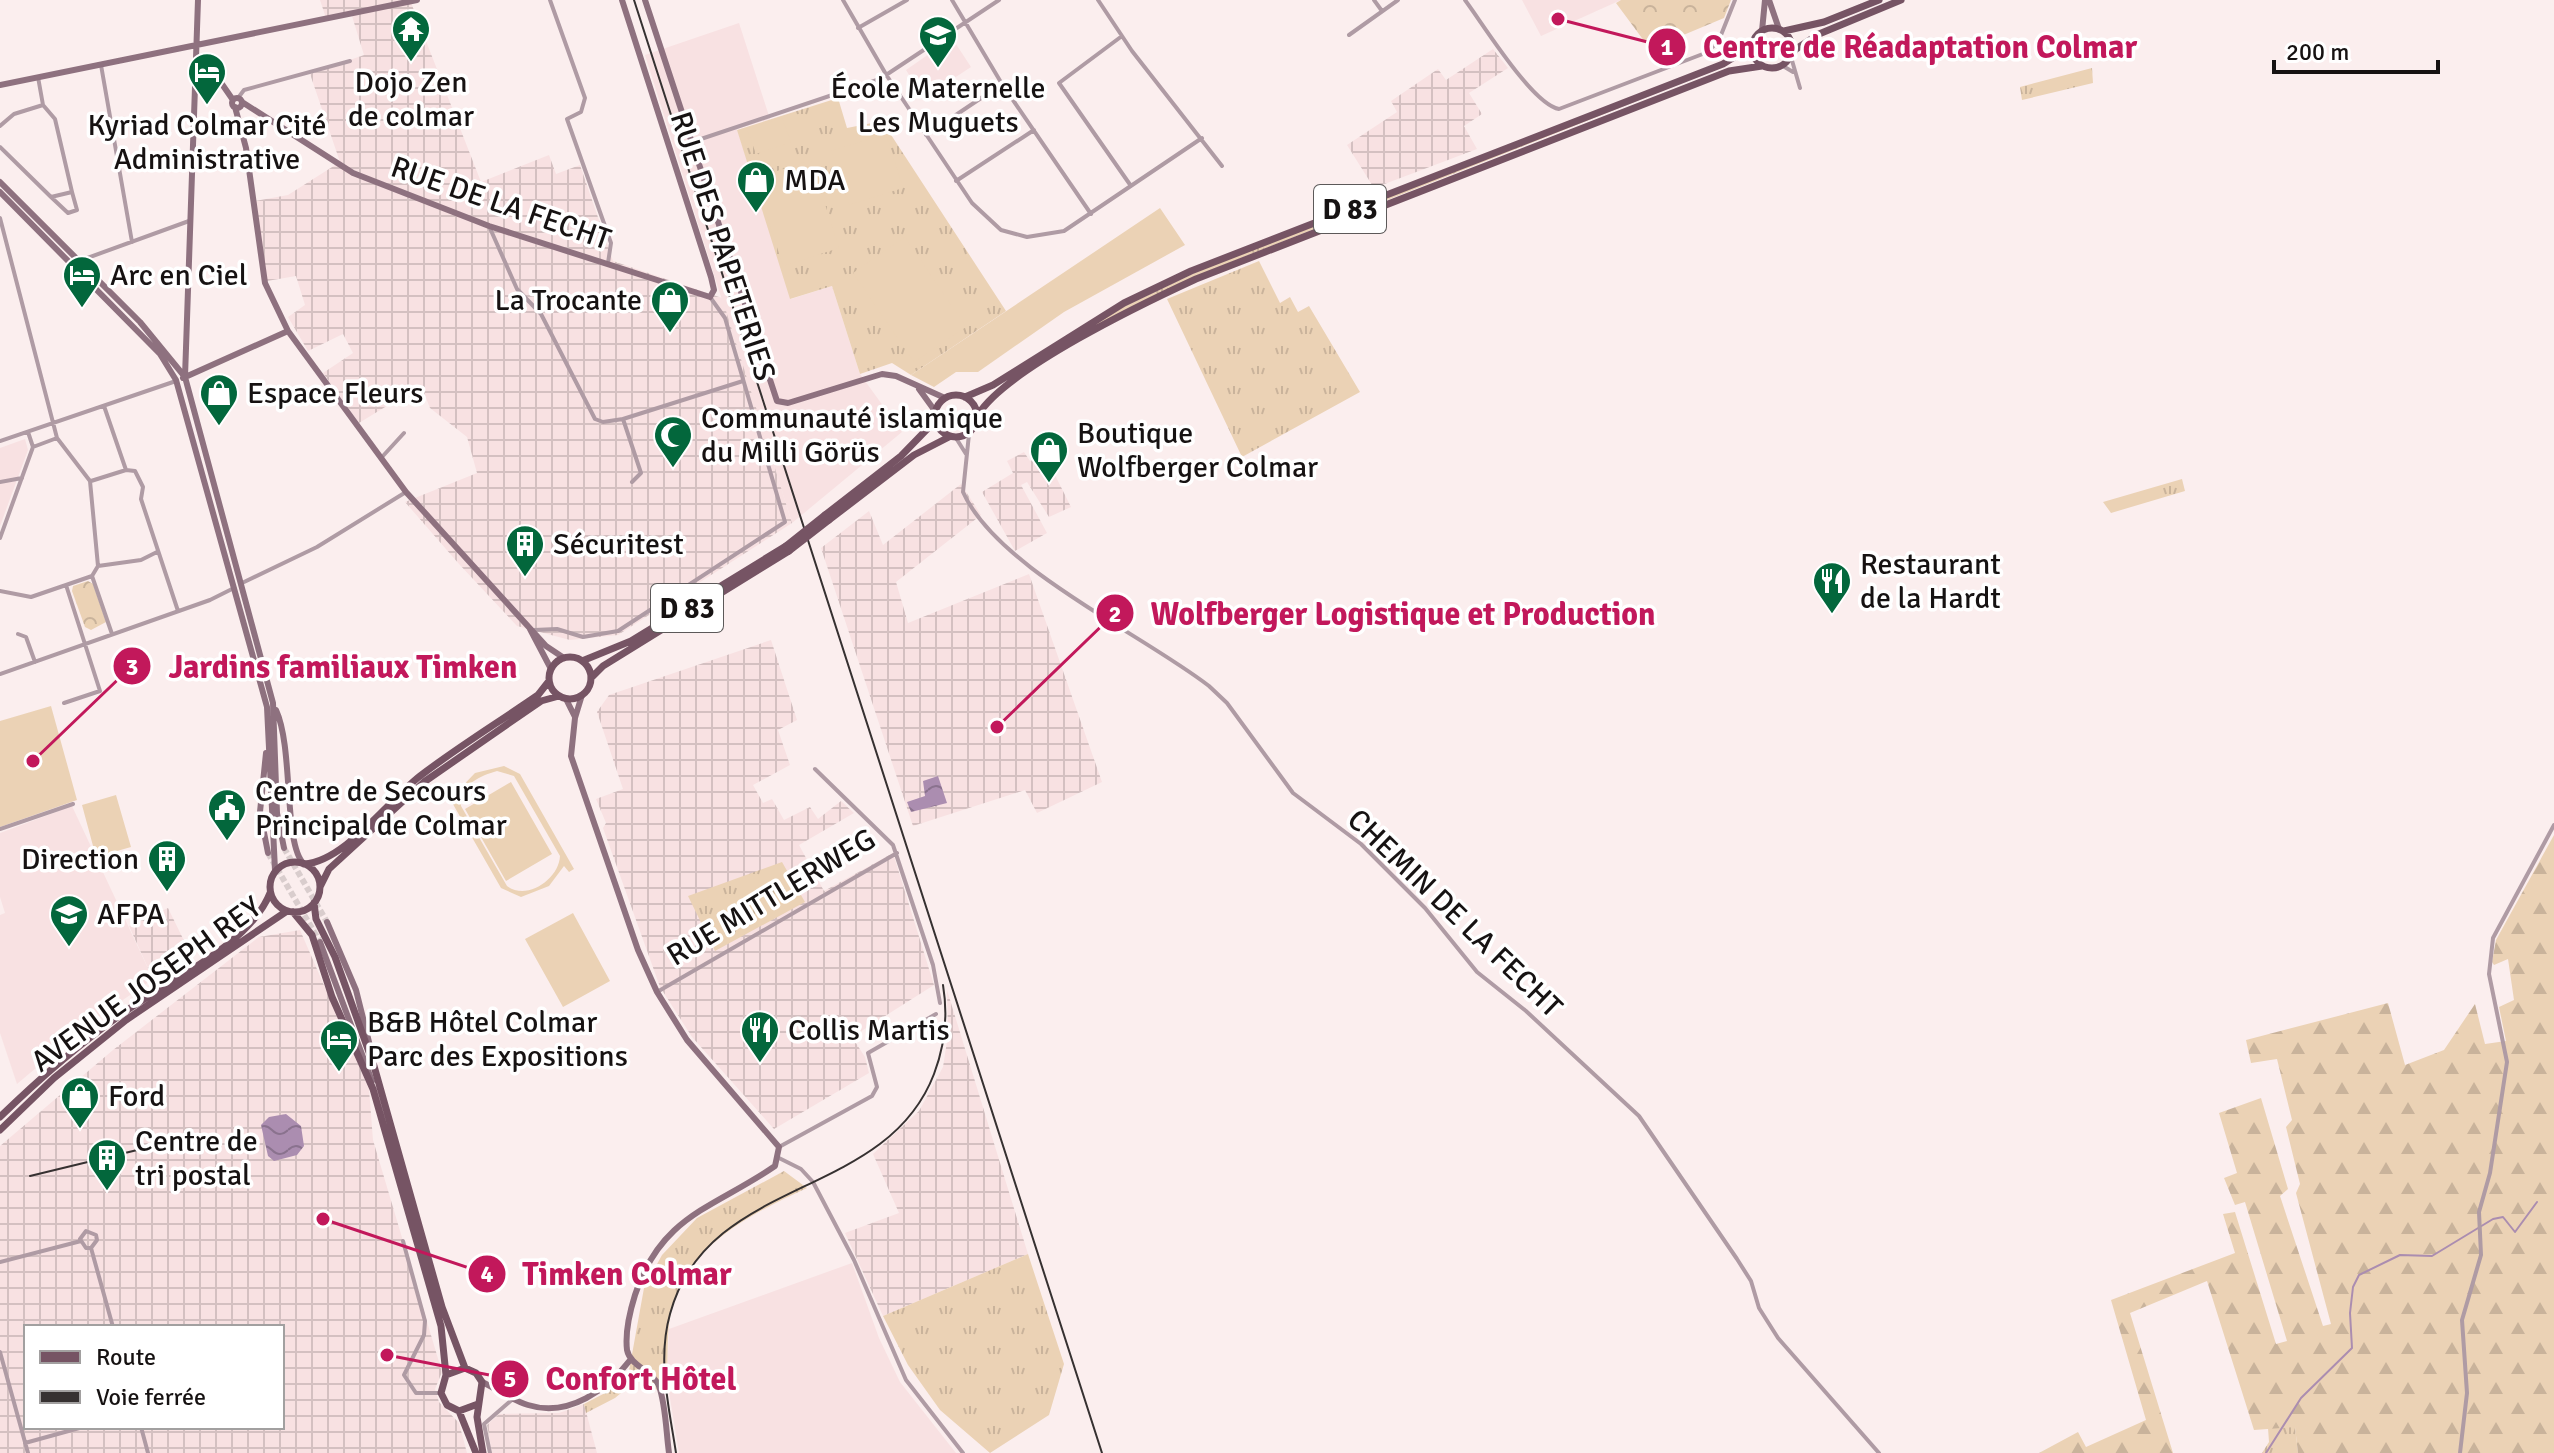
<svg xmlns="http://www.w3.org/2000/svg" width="2554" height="1453" font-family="Signika,sans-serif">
<defs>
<pattern id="industrial-grid" width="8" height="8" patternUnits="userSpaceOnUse" patternTransform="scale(2)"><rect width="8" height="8" fill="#f8e1e2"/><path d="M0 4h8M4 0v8" fill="none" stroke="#d4c0c1"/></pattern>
<pattern id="grass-tufts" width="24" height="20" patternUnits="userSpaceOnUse" patternTransform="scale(2)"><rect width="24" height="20" fill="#ebd2b5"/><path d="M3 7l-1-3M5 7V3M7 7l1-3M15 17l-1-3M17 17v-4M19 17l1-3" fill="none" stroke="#c9b39b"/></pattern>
<pattern id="forest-firs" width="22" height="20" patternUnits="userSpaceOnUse" patternTransform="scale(2)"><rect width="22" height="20" fill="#ebd2b5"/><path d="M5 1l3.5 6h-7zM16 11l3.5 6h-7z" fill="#c9b39b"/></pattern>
<pattern id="park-crowns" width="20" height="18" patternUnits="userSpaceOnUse" patternTransform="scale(2)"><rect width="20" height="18" fill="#ebd2b5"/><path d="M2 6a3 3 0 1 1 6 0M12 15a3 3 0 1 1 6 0" fill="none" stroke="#c9b39b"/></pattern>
<pattern id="water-waves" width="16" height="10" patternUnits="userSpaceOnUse" patternTransform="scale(2)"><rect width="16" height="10" fill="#ab8db0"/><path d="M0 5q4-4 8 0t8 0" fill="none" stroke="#8a728e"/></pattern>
</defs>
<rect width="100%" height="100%" fill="#fbeeee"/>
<!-- built -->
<path fill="#f8e1e2" d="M1522,0H1621L1541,36Z
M739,23L770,119L737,129L791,299L832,286L860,374L902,432L792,523L645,55Z
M952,38L971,67L924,98L906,70Z
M25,439L28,450L0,526V448Z
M72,806L153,979L87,1025L17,1084L0,1033V915L5,913L0,897V833Z
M852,1263L879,1338L900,1382L956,1453H679L667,1380L669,1329Z"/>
<!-- industrial -->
<path fill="url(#industrial-grid)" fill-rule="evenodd" d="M320,0H410L481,182L549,155L556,174L580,165L613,261L722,298L792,523L618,635L570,640L517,626L459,564L405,502L477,473L467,437L430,408L421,385L359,423L323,373L353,353L343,334L308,351L288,317L305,305L296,276L267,281L255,201L288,195L340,162L310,74L364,55L352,16L326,18Z
M1493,49L1508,68L1469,93L1482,114L1464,126L1477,149L1374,188L1347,145L1397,112L1391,101L1438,69L1446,80Z
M1024,452L1030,461L1038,458L1043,468L1050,465L1071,507L1049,517L1027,482L1021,485L1047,533L1015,551L982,492L1013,473L1007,461Z
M961,484L981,515L896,582L908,623L1029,574L1102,782L1037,813L1025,790L913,826L821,548L869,511L883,545Z
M771,640L797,720L778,730L790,765L753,785L763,803L772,799L784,820L810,807L818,819L841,801L854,813L799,845L824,891L893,853L934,985L852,1037L865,1057L869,1073L774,1129L692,1037L660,987L603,828L606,823L596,799L623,789L597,712L609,695Z
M168,908L191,955L153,979L129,926Z
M300,930L369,1089L373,1140L442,1372L435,1389L439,1402L459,1423L467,1453H0V1146L113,1050L259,937ZM26,1327H282V1427H26Z
M947,990L1028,1254L883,1316L845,1233L899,1213L873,1154L919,1111L943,1067L948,1035Z
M584,1404L597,1453H492L487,1425L499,1414L559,1413Z"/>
<!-- grass -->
<path fill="url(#grass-tufts)" d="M2092,68L2093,83L2022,100L2020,87Z
M1672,87L1211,270L1046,357L1121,308L1205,268Z
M838,98L847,128L882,121L1006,311L911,375L892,363L860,374L832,286L790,299L737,130Z
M1259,261L1280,303L1290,297L1298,312L1309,306L1360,392L1242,457L1167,299Z
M2182,479L2185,491L2111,513L2103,502Z
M782,862L805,902L715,951L688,896Z
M784,1171L807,1188C748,1215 678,1250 669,1324C667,1342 668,1361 667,1380L656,1390L649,1380L639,1378L615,1398L586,1413L584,1404L607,1392L629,1371L644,1288L662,1255L697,1218Z
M1028,1254L1064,1364L1049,1415L990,1453L940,1410L908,1365L883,1316Z
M2295,1426L2298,1453H2262L2269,1442L2268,1428Z"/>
<!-- forest -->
<path fill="url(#forest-firs)" d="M2554,835V1453H2298L2295,1427L2254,1430L2207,1281L2130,1313L2173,1453H2039L2078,1432L2086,1447L2146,1420L2111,1300L2235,1253L2223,1214L2235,1212L2276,1344L2287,1341L2245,1202L2235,1205L2224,1178L2237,1173L2219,1113L2261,1098L2288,1189L2280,1196L2323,1326L2331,1324L2296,1193L2300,1184L2286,1127L2292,1120L2277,1059L2251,1063L2246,1040L2388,1003L2405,1065L2444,1050L2475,1004L2485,1044L2506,1041L2499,1007L2514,1000L2508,959L2494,965L2492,962L2496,940Z"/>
<!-- park -->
<path fill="url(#park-crowns)" d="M1621,0H1731L1724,18L1650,49L1616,3Z
M88,581L93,584L106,622L91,630L85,627L72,591L73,586Z"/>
<!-- garden -->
<path fill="#ebd2b5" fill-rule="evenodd" d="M782,118L791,142L756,154L747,129Z
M886,134L903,188L849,205L831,151Z
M811,160L839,248L783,266L755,178Z
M1160,208L1185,245L1064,312L978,372H956L934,387L911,375Z
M905,237L966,327L914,362L853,273Z
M51,706L77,800L0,827V721Z
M504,766L520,774L574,869L569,872L564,866L549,886L521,897L501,888L450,799L475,773ZM497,771L514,776L560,856C559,879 527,901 507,886L461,806C459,785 480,776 497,771Z
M511,782L552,854L506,881L465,809Z
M116,795L131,847L96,857L82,805Z
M573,913L610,981L563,1007L525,939Z"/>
<!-- water -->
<path fill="url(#water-waves)" d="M938,776L947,803L911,812L907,802L925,796L923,781Z
M286,1114L301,1126L304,1146L297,1155L274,1161L268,1156L261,1125L269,1117Z"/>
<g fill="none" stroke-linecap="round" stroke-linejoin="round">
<!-- stream -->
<path stroke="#ab8db0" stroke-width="2" d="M2266,1453L2301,1398L2352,1348L2350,1313L2353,1287L2359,1275L2400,1255L2432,1256L2493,1219L2503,1217L2515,1232L2537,1202"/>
<!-- secondary-tunnel -->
<path stroke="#d9cdcd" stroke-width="6" stroke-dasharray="6 3" stroke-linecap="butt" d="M284,848L327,922
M268,853L320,942"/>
<!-- street -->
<path stroke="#af9ba4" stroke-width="4" d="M550,0L585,98L581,112L567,119L611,243L608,263
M843,0L887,76L972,203L1001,230L1027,237L1064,231L1202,138
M952,0L1002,84L1091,214
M1098,0L1132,51L1222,166
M1374,0L1382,11
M1465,0C1483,24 1532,104 1559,109L1708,52L1719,40L1735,0
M858,28L907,0
M1349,35L1398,0
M1122,36L1059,83L1131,186
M1791,57L1800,88
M101,65L132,242
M1783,66L1793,72
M238,98L244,90L350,61
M0,126L14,114L43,105
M926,135L1002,84
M692,142L880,79L999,0
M0,147L51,197L72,192L55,119L43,105L38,77
M956,181L1034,130
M51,197L68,213L77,210L72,192
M0,218L57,438L90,481L98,566L92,576
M489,226L517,289L541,314L595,419L603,422L623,419L743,381
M79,261L189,221
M104,406L126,470L135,471L143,487L141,499L178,611
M623,419L641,473L632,482
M969,434L963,492C997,568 1142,634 1209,686L1227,703L1293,793L1361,844L1425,908L1477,972L1526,1011L1639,1116L1737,1259L1751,1281L1759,1308L1778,1338L1879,1453
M956,438L966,454
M0,441L176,381
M33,447L57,438
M382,457L404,433
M91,481L126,470
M0,482L22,478
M0,538L33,447L28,432
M98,566L141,560L157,552
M242,583L317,547L406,492
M0,591L31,597L66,585
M534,630L557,629L583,637L618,631L785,522L725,318L710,297
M18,634L26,637L35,662
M0,674L210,600L234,588
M64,703L100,691L66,585L92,576L112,634
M815,769L893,845L933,965L940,1003
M0,829L73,804
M657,992L897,853
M779,1147L872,1096L877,1087L868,1053L936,1014
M779,1158L801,1169L813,1182L854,1260L906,1380L963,1453
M403,1241L425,1321L424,1335L404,1375L416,1393H441
M91,1248L97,1240L96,1235L86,1231L80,1239L86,1248H91L113,1327
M0,1262L81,1241
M0,1352L28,1453
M141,1427L148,1453
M25,1443L83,1427
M490,1453L484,1424L514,1398
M2460,1453L2467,1393L2462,1320L2481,1255L2479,1212L2490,1173L2507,1062L2489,974L2493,938L2554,825"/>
<!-- secondary -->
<path stroke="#8e717f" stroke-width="6" d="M198,0L185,377L273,703L277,813L284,848
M645,0L777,401L788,403L882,374L896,376L945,398
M1769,0L1779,29
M1762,31L1765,0
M197,60L206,61L233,100
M0,85L417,0
M232 103a5 5 0 1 1 10 0a5 5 0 1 1-10 0Z
M242,102L353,173L489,226L710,297L714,290L711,277L622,0
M235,107L246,148L265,283L288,331L406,492L546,646L564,658
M0,182L140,322L185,377
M0,192L160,354L176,380L267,707L275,870
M183,378L288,331
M919,389L935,411
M530,629L551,669
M582,695L575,718L571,756L638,950L657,992L687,1040L779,1147L775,1166C714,1208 661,1215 635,1295C630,1311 625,1333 627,1350C630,1366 653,1371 659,1386C666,1406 666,1432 669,1453
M566,699L575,717
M276,710C294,749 283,844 304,864
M266,753L260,812L268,853
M327,922L356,990L372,1054
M320,942L372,1081
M482,1382C497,1389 512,1400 528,1405C569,1418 608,1389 631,1359"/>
<!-- primary -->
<path stroke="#765464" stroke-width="7" d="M1752 48a20 20 0 1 1 40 0a20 20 0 1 1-40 0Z
M1784,31L1824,22L1879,0
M1793,51L1819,34L1901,0
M935 416a21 21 0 1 1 42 0a21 21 0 1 1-42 0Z
M965,397L993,385L1124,303L1191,271L1723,64L1752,46
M978,415C1006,369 1144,303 1196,279L1729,71L1762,66
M825,515L901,456L935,421
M829,520L914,455L949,437
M549 678a21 21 0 1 1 42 0a21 21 0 1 1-42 0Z
M582,661L631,641L786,546
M591,678L603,666L789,551
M270 887a25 25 0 1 1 50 0a25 25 0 1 1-50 0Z
M304,864C344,862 389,800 420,776C458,747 499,722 538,695L549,681
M320,887L329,869L424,782L541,701L559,696
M314,903L316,919L335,957L374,1066L442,1307L465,1368
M293,912L312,935L332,997L373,1089L441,1326L446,1375L441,1393L447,1405L459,1411L478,1404
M0,1117C39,1079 79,1044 123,1013C167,981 249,946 270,893
M0,1130L54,1078L126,1020L287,911
M446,1375L465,1368L476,1373L482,1382L477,1417L483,1453
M459,1411L476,1453"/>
<!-- rail -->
<path stroke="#363131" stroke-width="2" d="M634,0L1102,1453
M30,1176L195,1136
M676,1453C669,1407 657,1360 670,1314C708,1174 885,1202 934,1074C945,1045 948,1015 943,985"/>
<!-- primary-bridge -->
<path stroke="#765464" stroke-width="7" d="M786,546L825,515
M789,551L829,520"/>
</g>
<!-- icons -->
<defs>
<symbol id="temple-pin" viewBox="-11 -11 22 30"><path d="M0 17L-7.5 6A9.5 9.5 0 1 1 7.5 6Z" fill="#03673c" stroke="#fff"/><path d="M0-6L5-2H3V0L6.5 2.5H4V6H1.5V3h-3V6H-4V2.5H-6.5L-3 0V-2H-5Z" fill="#fff"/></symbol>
<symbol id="school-pin" viewBox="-11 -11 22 30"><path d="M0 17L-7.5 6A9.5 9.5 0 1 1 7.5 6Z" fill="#03673c" stroke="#fff"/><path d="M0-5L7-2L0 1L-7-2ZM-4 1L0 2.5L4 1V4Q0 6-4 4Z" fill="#fff"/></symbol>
<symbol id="hotel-pin" viewBox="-11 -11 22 30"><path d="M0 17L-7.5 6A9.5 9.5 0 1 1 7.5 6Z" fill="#03673c" stroke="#fff"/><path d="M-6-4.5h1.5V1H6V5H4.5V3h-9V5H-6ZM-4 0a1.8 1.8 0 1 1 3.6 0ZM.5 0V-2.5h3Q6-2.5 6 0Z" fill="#fff"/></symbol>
<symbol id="shop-pin" viewBox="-11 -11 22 30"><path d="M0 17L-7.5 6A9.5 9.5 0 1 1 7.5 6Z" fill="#03673c" stroke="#fff"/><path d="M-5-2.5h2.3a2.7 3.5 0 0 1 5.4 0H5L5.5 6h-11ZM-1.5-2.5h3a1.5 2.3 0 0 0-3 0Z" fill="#fff"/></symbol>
<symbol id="mosque-pin" viewBox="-11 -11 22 30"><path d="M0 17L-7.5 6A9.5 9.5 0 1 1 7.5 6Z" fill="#03673c" stroke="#fff"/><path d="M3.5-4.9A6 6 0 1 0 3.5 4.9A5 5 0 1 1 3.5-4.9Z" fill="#fff"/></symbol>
<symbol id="building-pin" viewBox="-11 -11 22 30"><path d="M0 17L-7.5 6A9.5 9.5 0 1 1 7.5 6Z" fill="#03673c" stroke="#fff"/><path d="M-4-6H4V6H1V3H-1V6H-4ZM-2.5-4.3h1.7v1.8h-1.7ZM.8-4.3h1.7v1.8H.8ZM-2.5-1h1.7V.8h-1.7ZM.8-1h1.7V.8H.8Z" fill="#fff"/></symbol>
<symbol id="restaurant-pin" viewBox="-11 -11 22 30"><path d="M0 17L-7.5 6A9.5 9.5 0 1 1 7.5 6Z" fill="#03673c" stroke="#fff"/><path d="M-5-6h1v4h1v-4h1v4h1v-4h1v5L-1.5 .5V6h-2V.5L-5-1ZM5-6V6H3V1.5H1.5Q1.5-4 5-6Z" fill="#fff"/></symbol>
<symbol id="civic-pin" viewBox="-11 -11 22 30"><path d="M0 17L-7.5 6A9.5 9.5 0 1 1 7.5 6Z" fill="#03673c" stroke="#fff"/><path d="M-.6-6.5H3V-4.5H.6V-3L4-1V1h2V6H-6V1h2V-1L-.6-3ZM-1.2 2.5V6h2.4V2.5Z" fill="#fff"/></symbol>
<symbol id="university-pin" viewBox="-11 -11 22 30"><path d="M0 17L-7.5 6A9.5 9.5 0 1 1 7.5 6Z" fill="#03673c" stroke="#fff"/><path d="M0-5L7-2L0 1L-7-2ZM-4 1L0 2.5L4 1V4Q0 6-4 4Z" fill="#fff"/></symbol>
</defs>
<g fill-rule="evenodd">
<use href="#temple-pin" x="389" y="7" width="44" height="60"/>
<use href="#school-pin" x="916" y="13" width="44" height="60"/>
<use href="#hotel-pin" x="185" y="50" width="44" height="60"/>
<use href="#shop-pin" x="734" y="158" width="44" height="60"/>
<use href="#hotel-pin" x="60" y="253" width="44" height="60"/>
<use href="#shop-pin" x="648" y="278" width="44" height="60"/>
<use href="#shop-pin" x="197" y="371" width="44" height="60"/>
<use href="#mosque-pin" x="651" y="413" width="44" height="60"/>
<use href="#shop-pin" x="1027" y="428" width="44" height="60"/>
<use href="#building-pin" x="503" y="522" width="44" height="60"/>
<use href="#restaurant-pin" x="1810" y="559" width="44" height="60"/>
<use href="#civic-pin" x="205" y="786" width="44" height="60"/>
<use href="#building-pin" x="145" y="837" width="44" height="60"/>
<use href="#university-pin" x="47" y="892" width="44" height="60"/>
<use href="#restaurant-pin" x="738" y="1008" width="44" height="60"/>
<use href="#hotel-pin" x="317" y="1017" width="44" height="60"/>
<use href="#shop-pin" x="58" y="1074" width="44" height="60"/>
<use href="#building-pin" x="85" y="1136" width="44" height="60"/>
</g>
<g text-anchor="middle" stroke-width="7" stroke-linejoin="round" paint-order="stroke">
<!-- shield labels -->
<g fill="#fff" stroke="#5c5959" stroke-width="2">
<rect x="1314" y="185" width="72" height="48" rx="6"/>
<rect x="651" y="584" width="72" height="48" rx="6"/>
</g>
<g font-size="28" font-weight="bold" fill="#161212">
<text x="1350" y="219">D 83</text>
<text x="687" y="618">D 83</text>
</g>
<!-- poi labels -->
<g font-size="30" fill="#161212" stroke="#fff" text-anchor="start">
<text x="411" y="92" text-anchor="middle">Dojo Zen<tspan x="411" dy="34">de colmar</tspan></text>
<text x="938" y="98" text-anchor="middle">École Maternelle<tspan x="938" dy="34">Les Muguets</tspan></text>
<text x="207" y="135" text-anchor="middle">Kyriad Colmar Cité<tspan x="207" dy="34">Administrative</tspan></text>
<text x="784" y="190">MDA</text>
<text x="110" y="285">Arc en Ciel</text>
<text x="642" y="310" text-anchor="end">La Trocante</text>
<text x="247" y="403">Espace Fleurs</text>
<text x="701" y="428">Communauté islamique<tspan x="701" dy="34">du Milli Görüs</tspan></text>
<text x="1077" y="443">Boutique<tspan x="1077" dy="34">Wolfberger Colmar</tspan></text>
<text x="553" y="554">Sécuritest</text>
<text x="1860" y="574">Restaurant<tspan x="1860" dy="34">de la Hardt</tspan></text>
<text x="255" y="801">Centre de Secours<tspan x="255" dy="34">Principal de Colmar</tspan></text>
<text x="139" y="869" text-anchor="end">Direction</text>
<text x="97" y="924">AFPA</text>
<text x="367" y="1032">B&amp;B Hôtel Colmar<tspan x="367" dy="34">Parc des Expositions</tspan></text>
<text x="788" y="1040">Collis Martis</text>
<text x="108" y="1106">Ford</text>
<text x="135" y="1151">Centre de<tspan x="135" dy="34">tri postal</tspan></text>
</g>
<!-- street labels -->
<g font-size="30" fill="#161212" stroke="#fff">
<text transform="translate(501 203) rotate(19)" y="10">RUE DE LA FECHT</text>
<text transform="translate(723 246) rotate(72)" y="10">RUE DES PAPETERIES</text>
<text transform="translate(771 897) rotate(-31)" y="10">RUE MITTLERWEG</text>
<text transform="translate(1455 913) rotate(44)" y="10">CHEMIN DE LA FECHT</text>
<text transform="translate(146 984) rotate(-36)" y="10">AVENUE JOSEPH REY</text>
</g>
</g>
<!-- callouts -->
<path fill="none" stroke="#c2185b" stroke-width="3" d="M1558 19L1667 47M997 727L1115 613M33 761L132 666M323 1219L487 1274M387 1355L510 1379"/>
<g fill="#c2185b" stroke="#fff" stroke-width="3">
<circle cx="1558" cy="19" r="8"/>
<circle cx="997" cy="727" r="8"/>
<circle cx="33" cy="761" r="8"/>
<circle cx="323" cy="1219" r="8"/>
<circle cx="387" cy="1355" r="8"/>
<circle cx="1667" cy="47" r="20"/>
<circle cx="1115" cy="613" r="20"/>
<circle cx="132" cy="666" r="20"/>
<circle cx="487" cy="1274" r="20"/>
<circle cx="510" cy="1379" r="20"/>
</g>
<g font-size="24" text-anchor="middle" font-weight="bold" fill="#fff">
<text x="1667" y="55">1</text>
<text x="1115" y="622">2</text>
<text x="132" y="675">3</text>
<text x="487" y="1282">4</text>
<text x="510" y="1387">5</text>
</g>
<g font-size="32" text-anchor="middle" font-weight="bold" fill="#c2185b" stroke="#fff" stroke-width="7" stroke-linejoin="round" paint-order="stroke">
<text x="1920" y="58">Centre de Réadaptation Colmar</text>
<text x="1403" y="625">Wolfberger Logistique et Production</text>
<text x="343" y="678">Jardins familiaux Timken</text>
<text x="627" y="1285">Timken Colmar</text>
<text x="641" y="1390">Confort Hôtel</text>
</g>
<!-- legend -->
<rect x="24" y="1325" width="260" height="104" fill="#ffffff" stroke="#a2a0a0" stroke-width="2"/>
<rect x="40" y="1351" width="40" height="12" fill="#765464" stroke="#a2a0a0" stroke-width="2"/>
<text x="96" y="1365" font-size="24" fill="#161212">Route</text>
<rect x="40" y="1391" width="40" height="12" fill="#363131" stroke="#a2a0a0" stroke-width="2"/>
<text x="96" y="1405" font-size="24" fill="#161212">Voie ferrée</text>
<!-- scale -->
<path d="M2274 60v12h164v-12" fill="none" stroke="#161212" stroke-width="4"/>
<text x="2286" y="60" font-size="24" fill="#161212" stroke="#ffffff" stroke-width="6" paint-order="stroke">200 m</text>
</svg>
